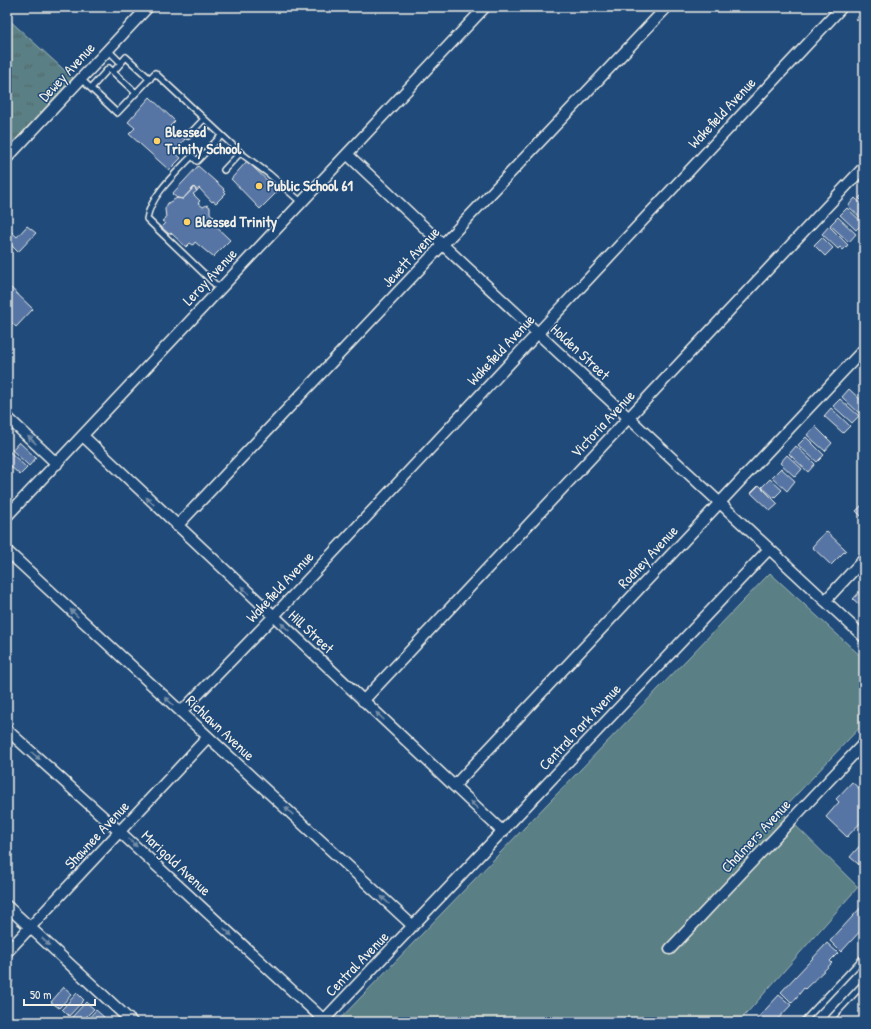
<svg xmlns="http://www.w3.org/2000/svg" width="871" height="1029" font-family="'Patrick Hand',sans-serif">
<defs>
<pattern id="park-tufts" width="24" height="20" patternUnits="userSpaceOnUse"><rect width="24" height="20" fill="#5a7f84"/><path d="M3 7l-1-3M5 7V3M7 7l1-3M15 17l-1-3M17 17v-4M19 17l1-3" fill="none" stroke="#526668"/></pattern>
</defs>
<rect width="100%" height="100%" fill="#1f4a7a"/>
<filter id="ink" filterUnits="userSpaceOnUse"><feTurbulence type="fractalNoise" baseFrequency=".025" numOctaves="2"/><feDisplacementMap in="SourceGraphic" scale="8" xChannelSelector="R" yChannelSelector="G"/><feConvolveMatrix kernelMatrix="1 2 1 2 8 2 1 2 1" color-interpolation-filters="sRGB"/></filter>
<g filter="url(#ink)">
<!-- grass -->
<path fill="#5a7f84" stroke="#a7b8b6" d="M770,573L864,659V723L781,811L858,887L739,1022H337Z"/>
<!-- park -->
<path fill="url(#park-tufts)" stroke="#a7b8b6" d="M7,18L73,78L7,149Z"/>
<!-- building -->
<path fill="#5774a5" stroke="#f4f1e8" d="M864,10V25L856,19Z
M150,97L175,121L170,126L185,139L174,152L181,158L169,170L129,134L135,128L128,122Z
M247,161L278,191L260,209L231,179Z
M198,166L224,189L223,190L226,193L216,203L213,201L212,202L199,188L197,191L194,187L183,199L177,198L172,194Z
M194,187L197,191L193,194L200,201L198,203L203,207L207,205L210,207V213L214,217L210,221L230,240L213,257L195,242L193,245L190,243L186,247L171,233L169,234L161,227L165,223L162,221L166,218L165,209L168,203L177,198L183,199Z
M864,193V203L859,198Z
M855,198L864,206L862,219L848,206Z
M847,208L863,223L856,230L840,215Z
M838,217L856,234L849,242L830,225Z
M27,226L36,233L18,252L7,241V228L17,237Z
M829,226L848,245L843,250L840,247L838,249L822,234Z
M822,237L833,248L825,256L814,245Z
M10,287L33,309L16,327L7,318V290Z
M849,389L864,403V409L860,414L842,397Z
M840,399L859,416L852,423L833,406Z
M831,408L850,426L843,433L824,416Z
M815,426L832,443L825,451L807,435Z
M806,437L824,455L817,462L798,445Z
M19,442L36,458L29,466L12,450Z
M796,446L815,464L808,472L789,454Z
M8,450L27,468L20,475L7,463Z
M787,455L802,469L795,477L780,463Z
M781,468L795,481L787,491L772,477Z
M770,479L782,490L774,498L762,487Z
M759,485L778,504L770,511L751,493Z
M863,504L864,505V519L856,511Z
M826,531L846,550L831,565L812,547Z
M864,587V609L853,599Z
M852,782L864,793V812L861,816L864,819L847,837L826,817L839,802L836,799Z
M864,839V869L850,857L863,842L862,841Z
M864,904V927L841,952L830,941Z
M827,943L838,953L830,961L832,963L805,989L804,988L792,1003L781,992Z
M7,976L13,981L7,988Z
M64,987L72,994L59,1008L51,1002Z
M77,993L84,1000L69,1016L62,1009Z
M779,995L791,1005L775,1022H754Z
M86,1002L94,1009L81,1022H72L74,1020L72,1017Z
M96,1010L104,1017L99,1022H85Z"/>
<g fill="none" stroke-linecap="round" stroke-linejoin="round">
<defs>
<path id="service" d="M108,50L121,63L126,57L150,79
M113,72L136,93
M81,79L117,113L155,73L242,154L269,174L301,202
M91,88L109,68L113,72L121,63
M188,136L204,119
M224,170L240,153
M220,289L147,219C150,196 177,172 192,156L197,161L221,136
M803,1022L864,957
M828,1022L864,983"/>
<path id="minor" d="M347,154L443,245L864,637
M7,158L148,7
M7,417L57,464
M83,436L503,832
M7,516L485,7
M177,526L667,7
M7,551L413,926
M825,601L864,559
M363,701L864,167
M181,712L273,617L842,7
M7,730L120,832L324,1020
M454,786L864,349
M7,906L132,1022
M670,949L864,743
M7,952L208,737
M322,1022L769,549"/>
</defs>
<!-- service casing -->
<use href="#service" stroke="#f4f1e8" stroke-width="8"/>
<!-- minor casing -->
<use href="#minor" stroke="#f4f1e8" stroke-width="13"/>
<!-- service -->
<use href="#service" stroke="#1f4a7a" stroke-width="5"/>
<!-- minor -->
<use href="#minor" stroke="#1f4a7a" stroke-width="10"/>
</g>
<!-- one-way arrows -->
<defs><path id="oneway-solid" d="M-6-.8H1V-3.2L6.5 0L1 3.2V.8H-6Z"/></defs>
<g fill="#748da6">
<use href="#oneway-solid" transform="translate(32 440) rotate(-137)"/>
<use href="#oneway-solid" transform="translate(150 501) rotate(-136)"/>
<use href="#oneway-solid" transform="translate(245 590) rotate(-137)"/>
<use href="#oneway-solid" transform="translate(74 613) rotate(-137)"/>
<use href="#oneway-solid" transform="translate(285 627) rotate(-137)"/>
<use href="#oneway-solid" transform="translate(169 701) rotate(-137)"/>
<use href="#oneway-solid" transform="translate(380 716) rotate(-137)"/>
<use href="#oneway-solid" transform="translate(36 756) rotate(42)"/>
<use href="#oneway-solid" transform="translate(474 805) rotate(-137)"/>
<use href="#oneway-solid" transform="translate(289 811) rotate(-137)"/>
<use href="#oneway-solid" transform="translate(133 843) rotate(43)"/>
<use href="#oneway-solid" transform="translate(385 900) rotate(-137)"/>
<use href="#oneway-solid" transform="translate(228 932) rotate(43)"/>
<use href="#oneway-solid" transform="translate(46 942) rotate(43)"/>
</g>
</g>
<!-- markers -->
<g fill="#ffd166" stroke="#1f4a7a" stroke-width="1.5">
<circle cx="157" cy="141" r="4"/>
<circle cx="259" cy="186" r="4"/>
<circle cx="187" cy="222" r="4"/>
</g>
<g text-anchor="middle" stroke-width="3" stroke-linejoin="round" paint-order="stroke">
<!-- street labels -->
<g font-size="15" fill="#f4f1e8" stroke="#1f4a7a">
<text transform="translate(67 72) rotate(-47)" y="5">Dewey Avenue</text>
<text transform="translate(722 113) rotate(-47)" y="5">Wakefield Avenue</text>
<text transform="translate(411 257) rotate(-47)" y="5">Jewett Avenue</text>
<text transform="translate(210 277) rotate(-47)" y="5">Leroy Avenue</text>
<text transform="translate(501 350) rotate(-47)" y="5">Wakefield Avenue</text>
<text transform="translate(580 352) rotate(43)" y="5">Holden Street</text>
<text transform="translate(603 424) rotate(-47)" y="5">Victoria Avenue</text>
<text transform="translate(648 557) rotate(-47)" y="5">Rodney Avenue</text>
<text transform="translate(280 587) rotate(-47)" y="5">Wakefield Avenue</text>
<text transform="translate(311 632) rotate(43)" y="5">Hill Street</text>
<text transform="translate(580 727) rotate(-47)" y="5">Central Park Avenue</text>
<text transform="translate(220 728) rotate(43)" y="5">Richlawn Avenue</text>
<text transform="translate(97 835) rotate(-47)" y="5">Shawnee Avenue</text>
<text transform="translate(756 836) rotate(-47)" y="5">Chalmers Avenue</text>
<text transform="translate(176 863) rotate(43)" y="5">Marigold Avenue</text>
<text transform="translate(357 964) rotate(-46)" y="5">Central Avenue</text>
</g>
<!-- poi labels -->
<g font-size="15" font-weight="bold" fill="#f4f1e8" stroke="#1f4a7a" text-anchor="start">
<text x="165" y="137">Blessed<tspan x="165" dy="17">Trinity School</tspan></text>
<text x="267" y="191">Public School 61</text>
<text x="195" y="227">Blessed Trinity</text>
</g>
</g>
<!-- margin -->
<rect width="871" height="1029" fill="none" stroke="#1f4a7a" stroke-width="24"/>
<rect x="12" y="12" width="847" height="1005" fill="none" stroke="#f4f1e8" stroke-width="1.5" filter="url(#ink)"/>
<!-- scale -->
<path d="M24 999v6h71v-6" fill="none" stroke="#f4f1e8" stroke-width="2"/>
<text x="30" y="999" font-size="12" fill="#f4f1e8" stroke="#1f4a7a" stroke-width="3" paint-order="stroke">50 m</text>
</svg>
